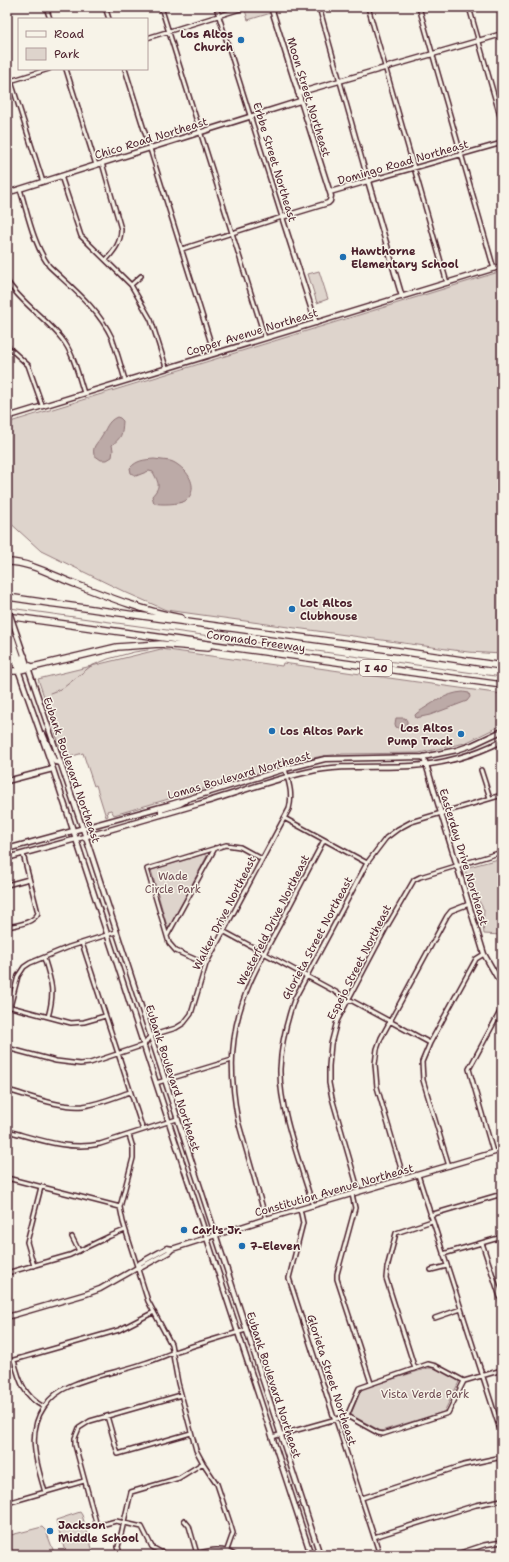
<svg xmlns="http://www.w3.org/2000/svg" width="509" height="1562" font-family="'Shantell Sans',sans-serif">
<rect width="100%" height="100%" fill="#f7f3e8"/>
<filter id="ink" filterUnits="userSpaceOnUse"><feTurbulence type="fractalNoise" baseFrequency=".025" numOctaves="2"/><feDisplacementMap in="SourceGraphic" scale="8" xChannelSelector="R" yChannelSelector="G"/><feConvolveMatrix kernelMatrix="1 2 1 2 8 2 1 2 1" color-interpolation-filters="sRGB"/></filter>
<g filter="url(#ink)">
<!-- green -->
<path fill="#ded4cc" stroke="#947a7c" d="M255,7H269L271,13L248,20L245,10Z
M319,271L328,299L317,303L308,274Z
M502,271V654L468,652L166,610L127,593L41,551L7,520V423Z
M161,649L282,666L283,663L502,694V725L465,743L419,753L343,754L323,756L298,761L114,815L111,810L107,811L108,816L106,817L96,785L94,786L83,753L66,758L62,756L53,723L38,679Z
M204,854L207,856L170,926H167L151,870Z
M502,858V935L484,934L483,925L484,910L479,901L473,896L465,870V868Z
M428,1368H435L458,1380L459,1382L444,1412L381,1431L353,1416L351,1414L360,1392L364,1388Z
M80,1512L82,1515L94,1555H66L56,1520Z
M42,1527L46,1531L55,1555H7V1536Z"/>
<!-- water -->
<path fill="#bcaaa7" stroke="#8e7275" d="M117,417L120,418L123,421C122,435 122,437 112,445L113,450L112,457L107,460H101L94,455C92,446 97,444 101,437C106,430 107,421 117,417Z
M154,459C159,460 165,460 170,461C175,462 181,467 185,471C193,480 196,493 185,501C180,504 160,505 154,503L152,496C161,486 159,484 153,472L149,471L136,476L131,473L130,468C137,460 144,460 154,459Z
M463,692L469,693L470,697L467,701L430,715L416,718L415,715L417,713C431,704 446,693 463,692Z
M396,718H405L407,721V724L401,729L396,727L395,724Z"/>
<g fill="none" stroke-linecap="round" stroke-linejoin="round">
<!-- stream -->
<path stroke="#8e7275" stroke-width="1" d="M10,608L502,677
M50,693L63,688L91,666L108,659L134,652L148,650"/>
<defs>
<path id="street" d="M46,7L50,19
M105,7L109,19
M161,7L265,338
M319,7L368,181L502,143
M368,7L447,283
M419,7L494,269
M469,7L502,123
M147,38L247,7
M7,69L43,182
M66,69L96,165
M125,69L214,353
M7,82L49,69
M102,163L121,229C121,242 115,250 106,260
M61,176L81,236L131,285L151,320L166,367
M20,189C28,215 33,243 49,266C72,288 98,308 112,338C117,352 121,366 125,380
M182,249L282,217L216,7
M7,281C22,304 46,318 62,339C74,354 78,375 84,393
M131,285L141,276
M7,346L28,365L42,405
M481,770L490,798
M284,818L367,863
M7,885L29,879
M7,927C17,925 34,923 38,913L23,854
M223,931L430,1043
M167,936L215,848
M82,943L143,1130
M44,958C52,983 55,992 48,1017
M206,964L176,951L169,943L147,869L226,845L240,847L262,859
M7,1006L71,1023L84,1022L105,1016
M10,1007L18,976L24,967L30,963L69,947L116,932
M7,1048L56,1061L80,1064L90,1063L144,1045L150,1036L176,1028L184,1023L191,1014L206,964L289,809C293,794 289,783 285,769
M156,1083L232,1060
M7,1090C30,1096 59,1108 83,1106C99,1104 115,1097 130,1092
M7,1131C38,1139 68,1151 100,1144L177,1119
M129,1135L133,1148V1158L120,1207L123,1222L148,1301L171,1344L178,1383L196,1450L203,1463L217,1484L230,1523L233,1533L227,1550
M493,1152L469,1069L502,1008
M449,1166L423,1080L422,1062L430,1043L476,959L484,954
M418,1175L502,1436
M7,1178L120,1207
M404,1179L377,1087L375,1064L377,1049L381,1038L447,916L451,911L469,904
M359,1192L332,1098L329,1083V1066L331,1044L337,1021L385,930L414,880L420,877L502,852
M352,1194L355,1208L337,1274V1279L371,1383
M313,1206C301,1165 279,1110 280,1069C281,1045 286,1023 294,1000L367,863L386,838L398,829L411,822L502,795
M300,1209L303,1223L289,1278L333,1415L337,1423L380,1555
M430,1215L502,1194
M266,1219L238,1121C233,1094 230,1067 234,1039C239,997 260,961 280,924C295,896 309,868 324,840
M72,1237L79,1251
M482,1243L502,1303
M443,1254L502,1237
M34,1266L27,1242L41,1187
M431,1270L447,1266
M7,1273L70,1255L110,1236L125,1230
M435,1318L461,1309
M14,1360C19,1380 24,1397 44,1407
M7,1362L119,1330L154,1312
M415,1369L386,1278L387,1268L396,1233L432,1221
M107,1416L118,1454L191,1433
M347,1416L378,1433L383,1434L448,1413L464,1381
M496,1417L502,1415
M272,1437L347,1416L359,1388L428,1364L436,1366L464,1381L502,1370
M45,1492C37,1465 26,1433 44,1407C50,1398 60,1390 70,1386C93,1375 121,1372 145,1363C155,1360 164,1356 174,1352C198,1344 222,1337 246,1330
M362,1498L464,1465L502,1457
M7,1503L84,1481
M184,1520L189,1526L197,1554
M374,1537L476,1505L502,1500
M120,1554L118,1547L131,1492L179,1478L203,1463
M166,1555L152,1547L142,1527L116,1521L97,1526L75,1445V1438L79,1428L90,1421L181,1395
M192,1555C208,1551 220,1546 235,1555
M454,1555L484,1545L502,1542"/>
<path id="secondary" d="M271,7L331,196L330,201L328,203L282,217L316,323
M298,93L502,34
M330,192L368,181L402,297
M7,193L300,101
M7,417L502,266
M17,635L87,841L320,1555
M7,638L53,769L311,1555
M43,734L55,762L61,763
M423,757L426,764L484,954L497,977L502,982
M7,781L53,769
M161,815V810L180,804L185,801
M7,849L168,805L285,769L325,759L423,757L457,750L472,745L502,731
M7,858C71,841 135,823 199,804C235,794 270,780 307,772C342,764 377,768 412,766C443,764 474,755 502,741
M137,1268L140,1263L167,1248L172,1249L266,1219L502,1150
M7,1317L86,1294L100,1289L137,1268L142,1267L169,1252L172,1249"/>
<path id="highway" d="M7,562C29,562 50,574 70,582C106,596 143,611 181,618
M7,597C172,621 337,641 502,666
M7,616L502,685
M7,624L20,662L24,665L30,666
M20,665L24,656
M7,671H16L117,647L160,644L208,648"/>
</defs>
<!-- street casing -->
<use href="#street" stroke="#4a1f2b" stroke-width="6"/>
<!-- secondary casing -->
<use href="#secondary" stroke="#4a1f2b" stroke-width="7"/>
<!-- highway casing -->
<use href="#highway" stroke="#4a1f2b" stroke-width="8"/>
<!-- street -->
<use href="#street" stroke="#f7f3e8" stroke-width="3"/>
<!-- secondary -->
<use href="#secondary" stroke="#f7f3e8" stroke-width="4"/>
<!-- highway -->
<use href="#highway" stroke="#f7f3e8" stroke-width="5.5"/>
<defs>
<path id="secondary-bridge" d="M7,606L17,635"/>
</defs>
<!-- secondary-bridge casing -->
<use href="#secondary-bridge" stroke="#4a1f2b" stroke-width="7" stroke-linecap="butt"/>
<!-- secondary-bridge -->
<use href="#secondary-bridge" stroke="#f7f3e8" stroke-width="4"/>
</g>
</g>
<!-- markers -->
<g fill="#1f6fb2" stroke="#f7f3e8" stroke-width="1.5">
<circle cx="241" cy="40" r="4"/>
<circle cx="343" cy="257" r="4"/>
<circle cx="292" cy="609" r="4"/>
<circle cx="272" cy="731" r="4"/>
<circle cx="461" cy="734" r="4"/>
<circle cx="184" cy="1230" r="4"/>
<circle cx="242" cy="1246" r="4"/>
<circle cx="50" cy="1531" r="4"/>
</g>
<g text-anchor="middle" stroke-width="3" stroke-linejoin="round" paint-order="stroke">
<!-- shield labels -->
<rect fill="#f7f3e8" stroke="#7e5f64" stroke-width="1" x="360" y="660" width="32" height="16" rx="3"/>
<g font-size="10" font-weight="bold" fill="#4a1f2b">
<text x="376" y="672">I 40</text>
</g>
<!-- poi labels -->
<g font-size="11" font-weight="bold" fill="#4a1f2b" stroke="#f7f3e8" text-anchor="start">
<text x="233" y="38" text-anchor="end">Los Altos<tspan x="233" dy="13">Church</tspan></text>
<text x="351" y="255">Hawthorne<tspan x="351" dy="13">Elementary School</tspan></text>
<text x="300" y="607">Lot Altos<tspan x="300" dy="13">Clubhouse</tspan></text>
<text x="453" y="732" text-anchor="end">Los Altos<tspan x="453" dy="13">Pump Track</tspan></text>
<text x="280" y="735">Los Altos Park</text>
<text x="192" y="1234">Carl's Jr.</text>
<text x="250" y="1250">7-Eleven</text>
<text x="58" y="1529">Jackson<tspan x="58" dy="13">Middle School</tspan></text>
</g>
<!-- street labels -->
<g font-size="11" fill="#4a1f2b" stroke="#f7f3e8">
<text transform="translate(309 97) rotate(73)" y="4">Moon Street Northeast</text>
<text transform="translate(151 138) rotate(-17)" y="4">Chico Road Northeast</text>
<text transform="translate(275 162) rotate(73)" y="4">Erbbe Street Northeast</text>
<text transform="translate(403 162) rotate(-16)" y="4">Domingo Road Northeast</text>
<text transform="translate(252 332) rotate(-17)" y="4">Copper Avenue Northeast</text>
<text transform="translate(256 641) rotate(8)" y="4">Coronado Freeway</text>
<text transform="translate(72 770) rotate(71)" y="4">Eubank Boulevard Northeast</text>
<text transform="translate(239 775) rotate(-16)" y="4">Lomas Boulevard Northeast</text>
<text transform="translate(464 857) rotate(73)" y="4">Easterday Drive Northeast</text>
<text transform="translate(224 913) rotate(-63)" y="4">Walker Drive Northeast</text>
<text transform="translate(273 920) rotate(-63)" y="4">Westerfeld Drive Northeast</text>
<text transform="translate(317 938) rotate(-62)" y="4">Glorieta Street Northeast</text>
<text transform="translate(359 962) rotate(-63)" y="4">Espejo Street Northeast</text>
<text transform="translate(173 1078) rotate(72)" y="4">Eubank Boulevard Northeast</text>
<text transform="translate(334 1190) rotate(-16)" y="4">Constitution Avenue Northeast</text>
<text transform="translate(332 1380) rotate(72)" y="4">Glorieta Street Northeast</text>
<text transform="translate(274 1385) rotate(72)" y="4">Eubank Boulevard Northeast</text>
</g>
<!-- park labels -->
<g font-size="11" fill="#6f4c53" stroke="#f7f3e8">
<text x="173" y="880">Wade<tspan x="173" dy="13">Circle Park</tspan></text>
<text x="425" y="1398">Vista Verde Park</text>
</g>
</g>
<!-- margin -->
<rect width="509" height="1562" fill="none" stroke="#f7f3e8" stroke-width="24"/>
<rect x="12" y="12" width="485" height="1538" fill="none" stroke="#4a1f2b" stroke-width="1.5" filter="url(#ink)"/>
<!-- legend -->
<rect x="18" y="18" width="130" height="52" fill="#f7f3e8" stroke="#b29e9c"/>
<rect x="26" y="31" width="20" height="6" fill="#f7f3e8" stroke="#b29e9c"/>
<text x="54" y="38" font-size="12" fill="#4a1f2b">Road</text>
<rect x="26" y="48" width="20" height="12" fill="#ded4cc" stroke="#b29e9c"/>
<text x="54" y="58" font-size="12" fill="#4a1f2b">Park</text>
</svg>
